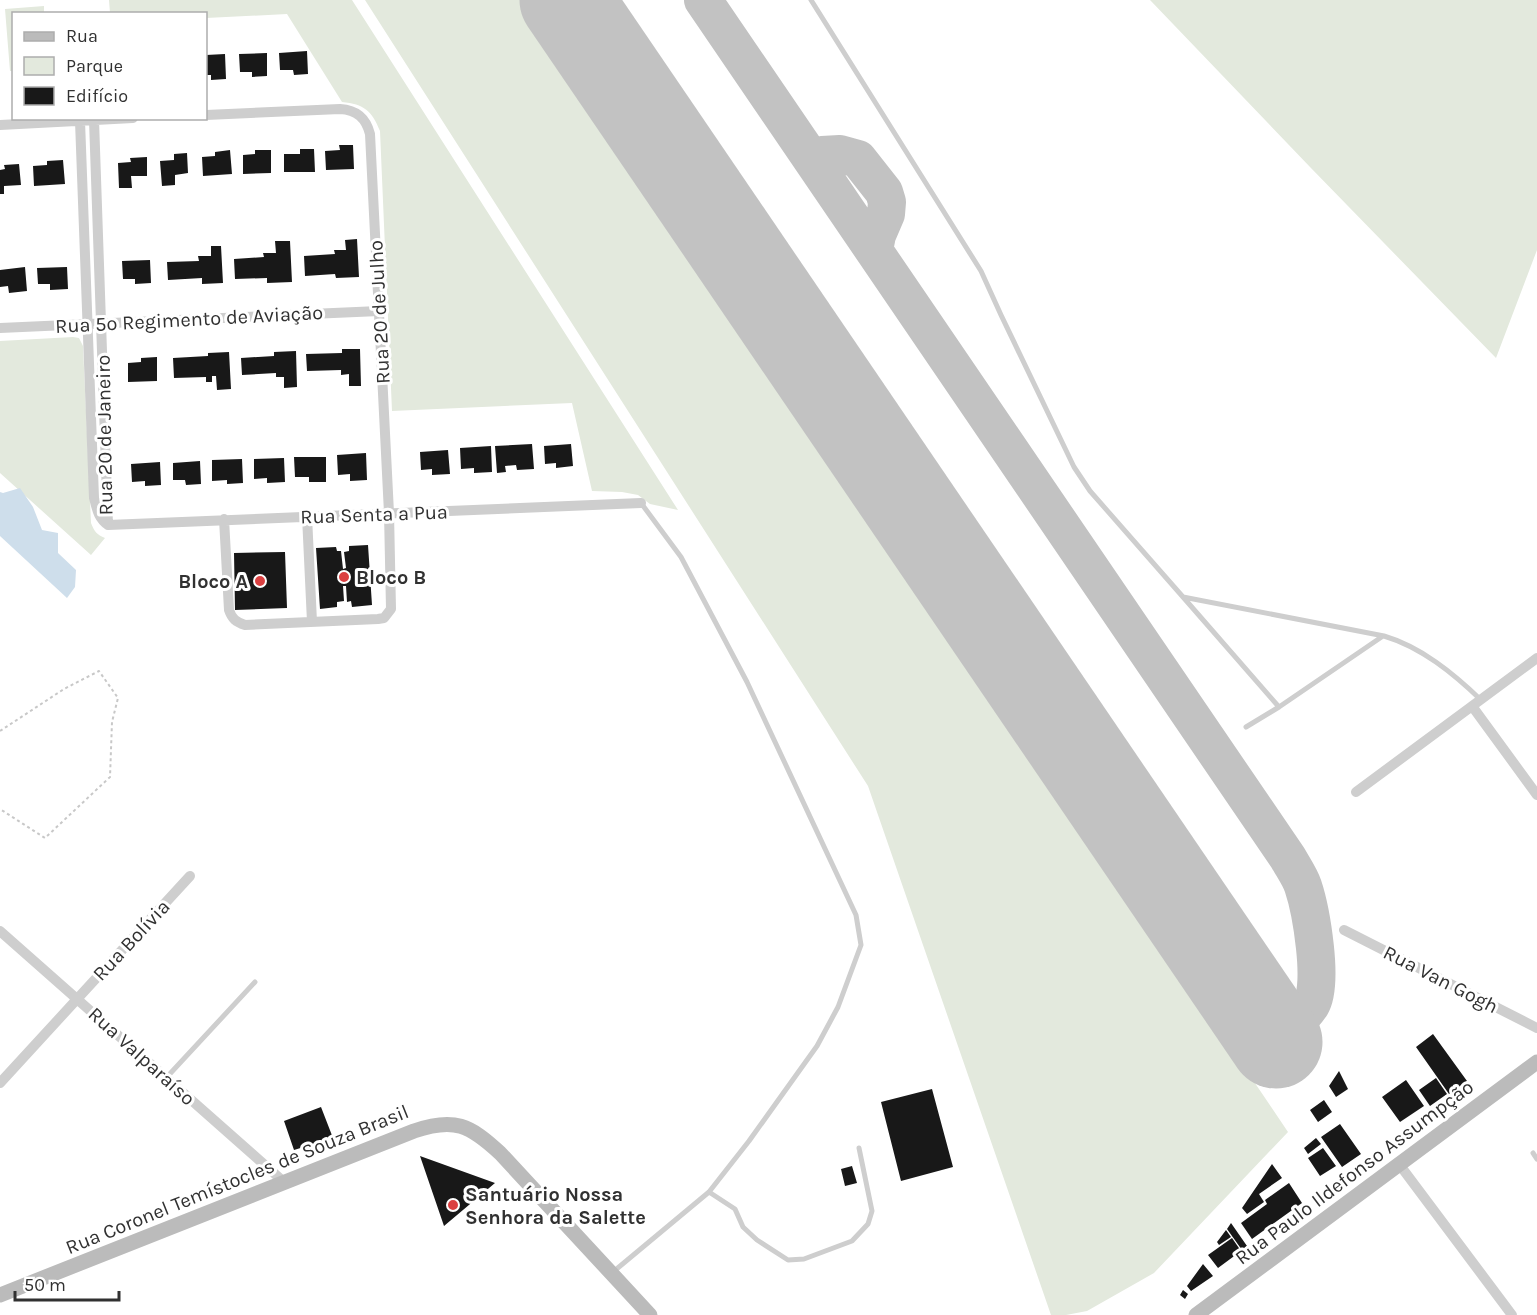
<svg xmlns="http://www.w3.org/2000/svg" width="1537" height="1315" font-family="Karla,sans-serif">
<rect width="100%" height="100%" fill="#fff"/>
<!-- green -->
<path fill="#e3e9dd" d="M109,0H352L678,510L650,504L638,495L622,492L592,491L572,403L392,411L380,131C372,111 364,104 342,102L287,14L206,18V14L110,13Z
M365,0H523L1288,1132L1154,1273L1087,1311L1066,1315H1051L868,786Z
M1150,0H1537V250L1496,358L1310,167Z
M44,6V13L14,14L13,71H10L5,9Z
M73,337L79,338L83,346L91,523C94,531 97,535 105,538L91,555L0,473V341Z"/>
<!-- water -->
<path fill="#cedeeb" d="M20,488L33,507L42,530L58,533V553L76,570L75,587L67,598L0,536V492L3,493Z"/>
<g fill="none" stroke-linecap="round" stroke-linejoin="round">
<!-- taxiway -->
<path stroke="#c2c2c2" stroke-width="38" d="M703,0L1288,858C1293,867 1300,877 1303,886C1311,910 1324,984 1311,1005C1302,1019 1288,1030 1276,1042
M820,171V162L822,155L840,154L858,159L884,192L887,202L886,214L877,235L874,250"/>
<!-- runway -->
<path stroke="#c2c2c2" stroke-width="93" d="M566,0L1276,1042"/>
</g>
<!-- building -->
<path fill="#181818" d="M307,51L308,74L294,75L293,70H280L279,53Z
M267,53V76L252,77V72H240L239,54Z
M225,54L226,79L211,80V75H206V55Z
M339,145H353L354,169L326,170L325,151L340,150Z
M300,149H314L315,172H284V154H300Z
M230,150L232,174L203,176L202,157L215,156V152Z
M255,150H271V173L243,174V155L255,154Z
M187,153L188,173L175,175V185L162,186L160,161L174,160V154Z
M147,157V176H131L132,188H119L118,163L131,162L130,158Z
M63,160L65,184L34,186L33,166L47,165V161Z
M19,164L21,185L4,186V194H0V170L5,169L4,165Z
M357,239L359,277L336,278L335,274L305,276L304,256L335,254L334,250H346L345,240Z
M275,241H290L292,282L267,283V278L235,279L234,259L264,257L263,253H276Z
M211,246H221L223,283L202,284V278L168,280L167,262L199,261L198,256H211Z
M150,260L151,283L135,284V279H123L122,261Z
M25,267L27,291L9,293L8,286L0,287V270Z
M67,267L68,289L50,290V284H38L37,268Z
M342,349H360L361,386H349V374L341,375V370L307,371L306,354L342,353Z
M296,351L297,387L284,388V377H276V373L242,375L241,358L274,356V352Z
M229,352L231,389L217,390L216,376H212V382H206V377L174,378L173,358L208,356V353Z
M157,357V381L128,382V363L141,362V358Z
M532,444L534,469L517,470L516,465L505,466L506,472L497,473L495,446Z
M571,444L573,466L556,468V463L545,464L544,446Z
M491,446L492,472L474,473V468L461,469L460,448Z
M448,450L450,474L432,475V469L421,470L420,452Z
M366,453L367,480L350,481V474L338,475L337,455Z
M294,457H326V482H309V477H295Z
M284,458L285,482L267,483V478L254,479V459Z
M242,459L243,483L227,484V480L212,481V460Z
M200,461L201,484L186,485L185,480H173V463Z
M160,462L161,485L145,486V481L132,482L131,464Z
M368,545L372,605L352,607L351,601L347,602L346,586H343L344,601L337,602V607L320,609L316,548L336,547L337,551H341L343,569L346,568L344,552L349,551V546Z
M285,552L287,608L235,610L234,553Z
M1433,1034L1467,1081L1449,1094L1416,1047Z
M1339,1071L1348,1089L1336,1097L1329,1086Z
M1436,1078L1447,1094L1430,1106L1419,1090Z
M1406,1080L1424,1106L1400,1122L1382,1097Z
M932,1089L953,1167L901,1181L881,1102Z
M1324,1100L1332,1112L1318,1122L1310,1110Z
M321,1107L333,1138L294,1150L284,1121Z
M1340,1124L1361,1154L1342,1167L1321,1137Z
M1316,1138L1321,1144L1308,1154L1304,1148Z
M1323,1148L1336,1166L1320,1176L1308,1158Z
M420,1156L495,1183L444,1226Z
M1272,1164L1282,1178L1259,1194L1264,1202L1247,1214L1242,1208Z
M852,1166L857,1183L845,1186L841,1169Z
M1289,1183L1302,1203L1252,1239L1241,1223L1267,1204L1265,1200Z
M1231,1223L1247,1246L1242,1250L1227,1229Z
M1226,1230L1231,1237L1219,1245L1217,1242Z
M1232,1238L1241,1251L1218,1268L1208,1255Z
M1203,1264L1213,1276L1191,1291L1187,1286Z
M1183,1290L1188,1294L1185,1299L1180,1295Z"/>
<g fill="none" stroke-linecap="round" stroke-linejoin="round">
<!-- path -->
<path stroke="#c8c8c8" stroke-width="2" stroke-dasharray="3 3" stroke-linecap="butt" d="M0,731L64,689L99,671L118,698L112,722L110,777L45,838L0,809"/>
<!-- lane -->
<path stroke="#cecece" stroke-width="5" d="M811,0L981,271L1001,315L1074,467L1090,491L1183,597L1384,636C1421,647 1453,673 1481,700
M1183,597L1279,707L1383,636
M1246,727L1279,707
M166,1078L255,982
M1533,1153L1537,1159
M709,1192L735,1209L743,1227L757,1240L788,1260L804,1259L852,1241L868,1224L872,1211L859,1148
M613,1272L709,1192L749,1141L817,1046L838,1007L861,945L856,915L747,682L681,557L641,503"/>
<!-- street -->
<path stroke="#cecece" stroke-width="10" d="M206,115L340,109C357,110 366,118 370,134L389,513L391,609L384,618L378,619L245,625C236,622 232,619 229,610L224,519
M94,120L108,525
M80,121L94,498C97,509 98,518 108,525
M0,125L133,118
M0,328L379,311
M307,516L312,622
M108,525L641,503
M1472,706L1537,795
M1356,792L1537,658
M1344,930L1537,1028
M0,931L284,1182
M0,1083L190,876
M1399,1164L1512,1315"/>
<!-- secondary -->
<path stroke="#bbb" stroke-width="15" d="M0,1295L414,1131C454,1117 470,1125 500,1153L650,1315
M1196,1315L1537,1062"/>
</g>
<!-- markers -->
<g fill="#db4041" stroke="#fff" stroke-width="2">
<circle cx="344" cy="577" r="6"/>
<circle cx="260" cy="581" r="6"/>
<circle cx="453" cy="1205" r="6"/>
</g>
<g text-anchor="middle" stroke-width="6" stroke-linejoin="round" paint-order="stroke">
<!-- street labels -->
<g font-size="20" fill="#313131" stroke="#fff">
<text transform="translate(379 312) rotate(-93)" y="7">Rua 20 de Julho</text>
<text transform="translate(189 319) rotate(-3)" y="7">Rua 5º Regimento de Aviação</text>
<text transform="translate(104 435) rotate(-91)" y="7">Rua 20 de Janeiro</text>
<text transform="translate(374 514) rotate(-2)" y="7">Rua Senta a Pua</text>
<text transform="translate(131 940) rotate(-47)" y="7">Rua Bolívia</text>
<text transform="translate(1441 979) rotate(27)" y="7">Rua Van Gogh</text>
<text transform="translate(142 1056) rotate(42)" y="7">Rua Valparaíso</text>
<text transform="translate(1354 1172) rotate(-37)" y="7">Rua Paulo Ildefonso Assumpção</text>
<text transform="translate(237 1179) rotate(-22)" y="7">Rua Coronel Temístocles de Souza Brasil</text>
</g>
<!-- poi labels -->
<g font-size="20" font-weight="bold" fill="#313131" stroke="#fff" text-anchor="start">
<text x="356" y="584">Bloco B</text>
<text x="248" y="588" text-anchor="end">Bloco A</text>
<text x="465" y="1201">Santuário Nossa<tspan x="465" dy="23">Senhora da Salette</tspan></text>
</g>
</g>
<!-- legend -->
<rect x="12" y="12" width="195" height="108" fill="#ffffff" stroke="#adadad" stroke-width="1.5"/>
<rect x="24" y="32" width="30" height="9" fill="#bbbbbb" stroke="#adadad" stroke-width="1.5"/>
<text x="66" y="42" font-size="18" fill="#313131">Rua</text>
<rect x="24" y="57" width="30" height="18" fill="#e3e9dd" stroke="#adadad" stroke-width="1.5"/>
<text x="66" y="72" font-size="18" fill="#313131">Parque</text>
<rect x="24" y="87" width="30" height="18" fill="#181818" stroke="#adadad" stroke-width="1.5"/>
<text x="66" y="102" font-size="18" fill="#313131">Edifício</text>
<!-- scale -->
<path d="M15 1291v9h104v-9" fill="none" stroke="#313131" stroke-width="3"/>
<text x="24" y="1291" font-size="18" fill="#313131" stroke="#ffffff" stroke-width="4.5" paint-order="stroke">50 m</text>
</svg>
